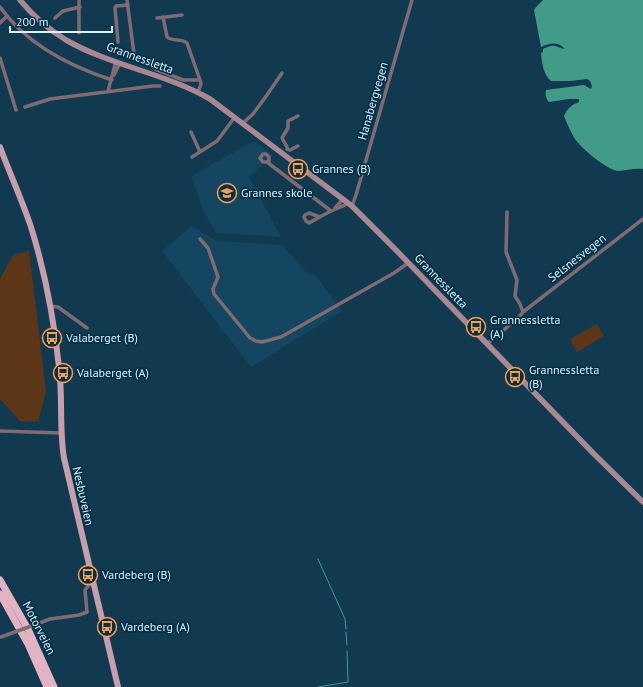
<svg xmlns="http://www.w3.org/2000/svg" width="643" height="687" font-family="'PT Sans',sans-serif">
<rect width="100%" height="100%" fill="#113a51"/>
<!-- built -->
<path fill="#144661" d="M254,141L273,155L249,177L281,237L220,233L217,234L205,214L191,176Z
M191,226L217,241L282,245L306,272L316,276L342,311L251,367L162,251Z"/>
<!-- green -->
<path fill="#5c3617" d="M29,251L46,391L38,422L20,421L0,399V279L13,255Z
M597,324L604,336L577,352L570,339Z"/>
<!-- water -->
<path fill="#429b88" d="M543,0H643V169C634,168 626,171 618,171C607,170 581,148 575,139C571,132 567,124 564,116C567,109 571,105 579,102V99H569L549,102C546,99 545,94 546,90L584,85L591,89L592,86L590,81L587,79L570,81H551C543,74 542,63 541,53L543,52V49C556,43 554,47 565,49C558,41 550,43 541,47L534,10L536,7Z"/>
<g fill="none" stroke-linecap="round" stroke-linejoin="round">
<!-- stream -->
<path stroke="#429b88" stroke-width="1" d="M318,559L345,619L346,629
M346,632L347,645
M318,687L348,682L347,651"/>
<!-- minor -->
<path stroke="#7f6b71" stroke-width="3.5" d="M127,0L134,54
M0,7C27,45 69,66 112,80
M163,17L167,37C173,42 182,38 187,43L200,80L201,84L198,92
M55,18L63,11L80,7
M157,18L182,15
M0,23L7,16
M79,33V0
M118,42L115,8L116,6L128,5
M0,58L16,110
M155,69L183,80H200
M114,75L120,63
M108,91L116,61
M25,107L50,99L153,86H160
M243,123L253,114L267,95L282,73
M191,132L200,152
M287,149V147L282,138L288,128V121L298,116
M287,149L290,150L298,146
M192,157L217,141L235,117
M267,162L269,161V157L266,154H263L260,158L263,162H267L331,211
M352,206L356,195L412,0
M335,208L343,199
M320,217L309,213L305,215L304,217L306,221L309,223C318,218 326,213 336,209C340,207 344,206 348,203
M200,239L208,248L218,277L213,289L214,294L250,338L256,341L262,342L281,337L394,273L408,263
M50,306L58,307L87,328
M523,312L643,219
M487,344L519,317L523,312L520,304L515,296L517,280L506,252L507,212
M0,431L61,433
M37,624L50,619L79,615L87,612L85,590L89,585L93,584"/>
<!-- secondary -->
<path stroke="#a88892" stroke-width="5.5" d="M20,0C33,16 48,29 66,40C111,66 165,73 210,99L352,206L393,247L594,454L643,502"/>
<!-- primary -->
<path stroke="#c79eac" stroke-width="6" d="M0,147C10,174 22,200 31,227C45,272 54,320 59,367C63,398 59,428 64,458L118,687"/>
<!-- motorway -->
<path stroke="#e3b3c3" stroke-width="7" d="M0,580L28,629L54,687
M0,594L28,644L47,687"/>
<!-- minor-bridge -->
<path stroke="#7f6b71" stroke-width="3.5" d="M1,637L37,624"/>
</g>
<!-- icons -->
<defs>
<symbol id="bus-ring" viewBox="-11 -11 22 22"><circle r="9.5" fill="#043046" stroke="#fc9d52" stroke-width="1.5"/><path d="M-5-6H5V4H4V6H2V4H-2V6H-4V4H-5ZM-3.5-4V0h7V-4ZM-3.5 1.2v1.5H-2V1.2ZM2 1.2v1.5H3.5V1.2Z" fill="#fc9d52"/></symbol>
<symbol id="school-ring" viewBox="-11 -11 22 22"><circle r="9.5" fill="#043046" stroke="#fc9d52" stroke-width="1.5"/><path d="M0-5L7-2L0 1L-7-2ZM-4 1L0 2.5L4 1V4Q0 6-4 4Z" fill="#fc9d52"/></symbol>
</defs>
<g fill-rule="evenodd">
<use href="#bus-ring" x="287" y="158" width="22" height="22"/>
<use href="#school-ring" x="216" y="182" width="22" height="22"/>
<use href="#bus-ring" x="465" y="316" width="22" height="22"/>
<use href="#bus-ring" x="41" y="327" width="22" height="22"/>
<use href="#bus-ring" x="52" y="362" width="22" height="22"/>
<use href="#bus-ring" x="504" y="366" width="22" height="22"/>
<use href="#bus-ring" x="77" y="564" width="22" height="22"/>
<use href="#bus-ring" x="96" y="616" width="22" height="22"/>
</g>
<g text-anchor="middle" stroke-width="3.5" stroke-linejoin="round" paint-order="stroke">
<!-- street labels -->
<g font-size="12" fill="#dbf1ff" stroke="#043046">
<text transform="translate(140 58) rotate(20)" y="4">Grannessletta</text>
<text transform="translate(373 101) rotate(-74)" y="4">Hanabergvegen</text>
<text transform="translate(577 258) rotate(-38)" y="4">Selsnesvegen</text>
<text transform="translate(441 281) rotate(46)" y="4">Grannessletta</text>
<text transform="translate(83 496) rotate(77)" y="4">Nesbuveien</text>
<text transform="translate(39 628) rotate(63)" y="4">Motorveien</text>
</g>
<!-- poi labels -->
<g font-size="12" fill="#dbf1ff" stroke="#043046" text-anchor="start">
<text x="312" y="173">Grannes (B)</text>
<text x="241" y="197">Grannes skole</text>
<text x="490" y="324">Grannessletta<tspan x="490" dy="14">(A)</tspan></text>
<text x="66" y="342">Valaberget (B)</text>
<text x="529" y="374">Grannessletta<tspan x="529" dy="14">(B)</tspan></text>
<text x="77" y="377">Valaberget (A)</text>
<text x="102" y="579">Vardeberg (B)</text>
<text x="121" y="631">Vardeberg (A)</text>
</g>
</g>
<!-- scale -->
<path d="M10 26v6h102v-6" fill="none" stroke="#dbf1ff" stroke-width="2"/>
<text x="16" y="26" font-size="12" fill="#dbf1ff" stroke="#043046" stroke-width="3" paint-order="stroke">200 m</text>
</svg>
